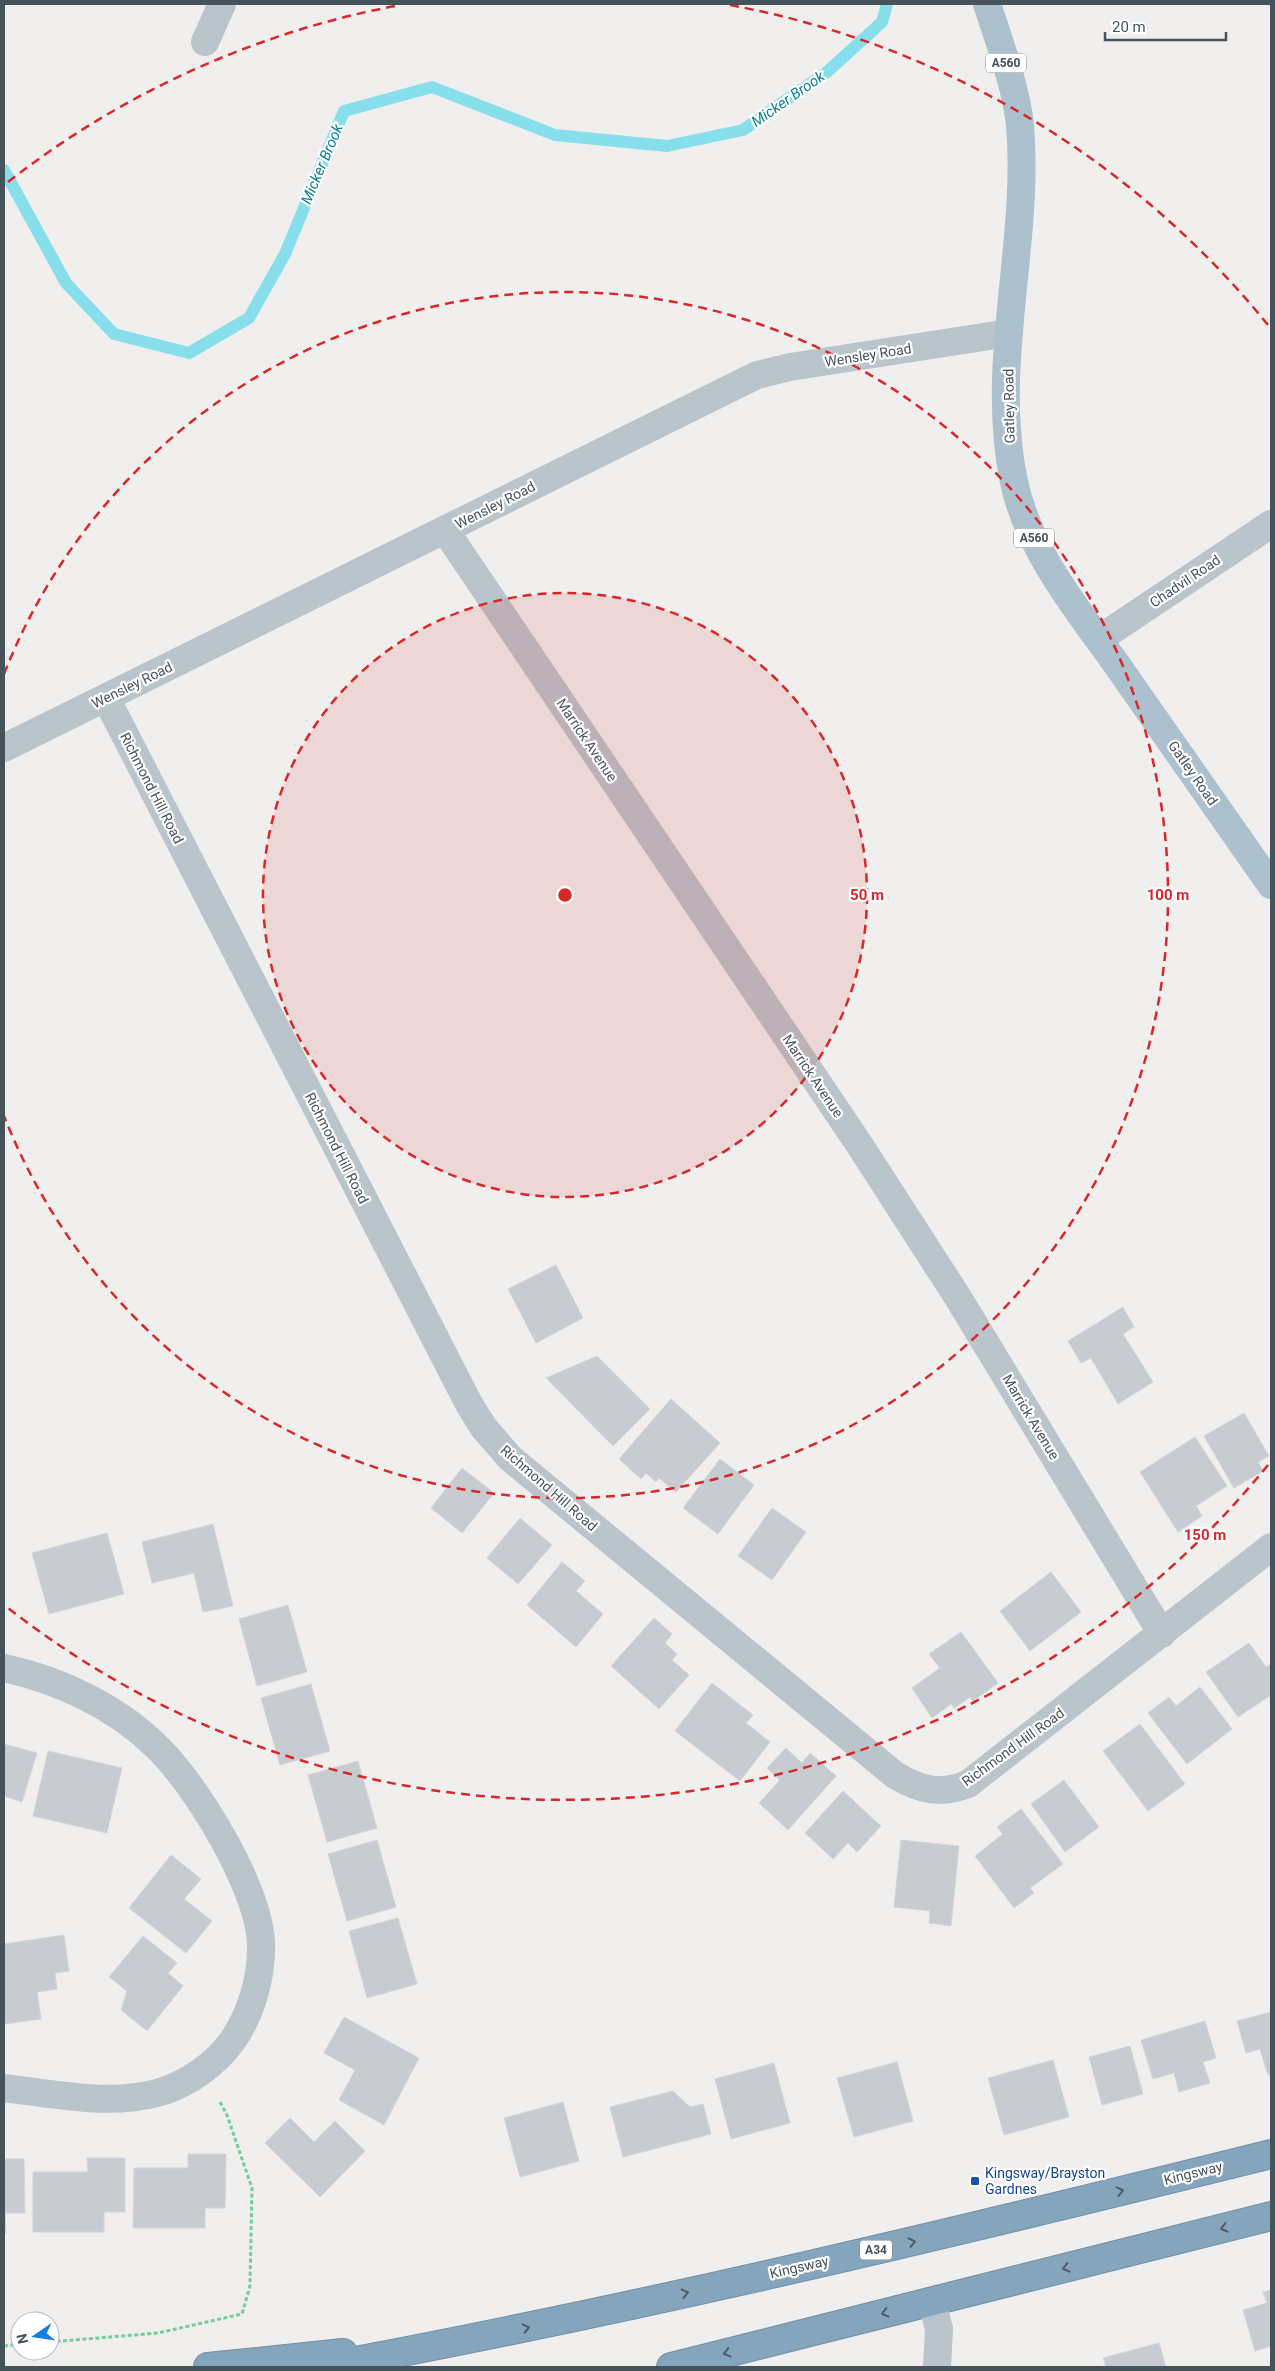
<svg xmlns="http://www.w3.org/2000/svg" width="1275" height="2371" font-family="Roboto,sans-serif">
<rect width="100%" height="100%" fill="#f1eeee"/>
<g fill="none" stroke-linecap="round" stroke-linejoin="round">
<!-- stream -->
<path stroke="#88dfec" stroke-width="12" d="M4,170L66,283L114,334L189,353L249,318L285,254L344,111L432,87L555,135L667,146L743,130L827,72L882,22L887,4"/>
</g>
<!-- building -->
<path fill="#c8ccd1" stroke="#d2d5da" d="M556,1265L583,1318L536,1343L508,1289Z
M1123,1307L1134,1327L1123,1334L1153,1382L1118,1404L1091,1358L1081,1363L1068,1341Z
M597,1356L650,1409L613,1446L546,1378Z
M671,1399L720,1443L676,1492L659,1478L656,1482L646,1473L641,1479L619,1459Z
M1244,1413L1269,1456L1258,1462L1263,1471L1234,1488L1204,1436Z
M1195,1437L1227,1486L1196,1506L1202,1516L1178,1532L1140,1472Z
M720,1459L754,1485L718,1534L683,1508Z
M462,1468L494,1493L462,1533L431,1508Z
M772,1508L806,1532L772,1580L738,1556Z
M520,1518L552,1545L518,1584L487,1558Z
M213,1524L233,1606L203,1612L194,1573L152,1583L142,1542Z
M107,1533L124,1594L49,1614L32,1553Z
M562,1562L585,1581L576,1591L603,1614L576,1647L527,1605Z
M1051,1572L1081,1612L1030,1651L1000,1611Z
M288,1605L307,1672L257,1686L239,1619Z
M654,1618L672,1634L665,1643L677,1654L672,1660L689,1675L659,1709L611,1666Z
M961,1632L998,1683L973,1701L970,1697L954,1708L951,1704L932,1718L912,1688L940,1668L929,1654Z
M1249,1643L1266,1667L1271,1664V1695L1238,1717L1206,1672Z
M712,1683L753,1715L746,1723L770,1742L740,1781L675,1731Z
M311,1684L330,1751L280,1765L261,1698Z
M1200,1687L1232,1729L1187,1764L1148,1713L1169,1697L1176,1706Z
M1140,1724L1185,1784L1148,1811L1103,1751Z
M4,1744L37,1753L22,1802L4,1796Z
M786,1748L802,1763L810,1753L836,1776L788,1830L759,1803L780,1780L767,1768Z
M48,1751L122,1768L107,1833L33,1816Z
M358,1761L377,1828L327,1842L308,1775Z
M1064,1780L1099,1827L1065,1852L1031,1804Z
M843,1791L881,1826L857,1852L848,1843L833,1859L805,1833Z
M1021,1809L1063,1864L1030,1888L1034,1893L1014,1908L975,1856L1003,1834L997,1827Z
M377,1840L396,1907L347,1921L328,1854Z
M901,1840L959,1846L951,1926L929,1923L930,1911L894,1907Z
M171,1855L201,1879L184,1899L212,1921L186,1953L129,1908Z
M398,1918L417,1984L367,1998L349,1931Z
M64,1935L69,1971L55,1973L57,1989L37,1992L41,2019L4,2024V1944Z
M143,1936L177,1963L168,1973L183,1986L147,2031L121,2010L127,1991L109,1977Z
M1271,2012V2074L1268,2075L1260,2049L1246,2053L1237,2021Z
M344,2017L419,2058L384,2125L339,2100L355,2070L324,2053Z
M1205,2021L1216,2058L1203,2062L1210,2083L1179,2092L1174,2073L1153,2079L1141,2040Z
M1130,2046L1143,2094L1102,2105L1089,2057Z
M1053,2060L1069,2117L1004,2135L988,2078Z
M897,2062L913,2121L854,2137L837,2078Z
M774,2063L790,2123L731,2139L715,2079Z
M673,2091L690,2107L703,2104L711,2134L623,2157L610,2107Z
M563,2102L579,2161L520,2177L504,2118Z
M290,2118L314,2142L335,2121L365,2151L320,2197L265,2143Z
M188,2154H226L225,2208H205V2228H133L134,2168H188Z
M87,2158H125V2212H104V2232H33V2172H88Z
M4,2159H24L25,2213H5L6,2233H4Z
M1271,2290V2346L1255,2351L1243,2310L1267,2303L1263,2292Z
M1159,2343L1166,2367H1106L1103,2358Z"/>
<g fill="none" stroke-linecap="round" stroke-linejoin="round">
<defs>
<path id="highway" d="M208,2367L343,2353
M323,2367C642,2308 957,2232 1271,2154
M671,2367L1271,2216"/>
</defs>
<!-- highway casing -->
<use href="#highway" stroke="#7090a9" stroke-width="30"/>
<!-- path -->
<path stroke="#74cd9a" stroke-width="3" stroke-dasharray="4 2.5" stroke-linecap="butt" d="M50,2342L158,2333L242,2314L250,2286L252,2188L227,2115L220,2102
M4,2346L20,2344"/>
<!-- minor -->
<path stroke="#b9c4cb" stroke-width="28" d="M205,42L222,4
M445,530L859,1144L957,1296L1162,1634
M1099,639L1271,524
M106,698L469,1404L484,1428L510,1458L895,1775C920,1790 940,1795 968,1784L1271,1547
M4,748L757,375L790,367L1009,333
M4,1668C59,1680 115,1706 156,1746C196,1784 259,1888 261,1943C262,1976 252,2012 233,2040C216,2064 187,2085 157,2093C108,2106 54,2094 4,2088
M932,2302L939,2329L937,2367"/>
<!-- major -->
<path stroke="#adc0cd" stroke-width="28" d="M987,4C999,41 1016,87 1020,125C1030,244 989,364 1014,482C1029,554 1083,616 1124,675C1173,745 1222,815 1271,885"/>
<!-- highway -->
<use href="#highway" stroke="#85a5bd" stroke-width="28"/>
</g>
<!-- one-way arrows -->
<defs><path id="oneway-chevron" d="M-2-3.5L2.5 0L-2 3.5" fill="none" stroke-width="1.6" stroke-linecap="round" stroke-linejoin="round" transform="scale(1.25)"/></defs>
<g stroke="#4c5b65">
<use href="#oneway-chevron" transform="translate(1120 2191) rotate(-14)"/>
<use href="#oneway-chevron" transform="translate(1224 2228) rotate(166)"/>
<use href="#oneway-chevron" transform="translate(912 2242) rotate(-13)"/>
<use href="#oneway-chevron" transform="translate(1066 2268) rotate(166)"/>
<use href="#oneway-chevron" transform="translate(685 2293) rotate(-13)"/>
<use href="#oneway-chevron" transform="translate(885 2313) rotate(166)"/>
<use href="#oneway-chevron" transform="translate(526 2328) rotate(-13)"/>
<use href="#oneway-chevron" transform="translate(727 2353) rotate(166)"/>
</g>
<!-- distance rings -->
<circle cx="565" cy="895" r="302" fill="#d62828" fill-opacity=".12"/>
<g fill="none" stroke="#d62828" stroke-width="2.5" stroke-dasharray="9 6">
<circle cx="565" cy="895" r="302"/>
<path d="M4 674A603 603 0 1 1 4 1116"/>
<path d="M1268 1465A905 905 0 0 1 8 1608M8 182A905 905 0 0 1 400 5M730 5A905 905 0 0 1 1268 325"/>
</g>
<!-- markers -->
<rect fill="#1a4fb4" stroke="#fff" stroke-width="2" x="970" y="2176" width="10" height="10" rx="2.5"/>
<g text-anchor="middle" stroke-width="4.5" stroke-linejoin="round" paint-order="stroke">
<!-- shield labels -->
<g fill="#fff" stroke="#7e878c" stroke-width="1">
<rect x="986" y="53.5" width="40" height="19" rx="4"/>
<rect x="1014" y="528.5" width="40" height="19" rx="4"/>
<rect x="860" y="2240.5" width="32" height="19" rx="4"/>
</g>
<g font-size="12" font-weight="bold" fill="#46535b">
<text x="1006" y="67">A560</text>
<text x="1034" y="542">A560</text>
<text x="876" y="2254">A34</text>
</g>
<!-- street labels -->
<g font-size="14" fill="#46535b" stroke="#fff">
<text transform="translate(868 355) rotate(-9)" y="5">Wensley Road</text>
<text transform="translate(1009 406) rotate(-91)" y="5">Gatley Road</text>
<text transform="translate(495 505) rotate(-27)" y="5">Wensley Road</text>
<text transform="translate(1185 581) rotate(-34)" y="5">Chadvil Road</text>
<text transform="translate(132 685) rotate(-26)" y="5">Wensley Road</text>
<text transform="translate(587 740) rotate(56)" y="5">Marrick Avenue</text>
<text transform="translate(1193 773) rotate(55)" y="5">Gatley Road</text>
<text transform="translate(152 788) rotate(63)" y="5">Richmond Hill Road</text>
<text transform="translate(813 1076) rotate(56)" y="5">Marrick Avenue</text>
<text transform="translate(337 1148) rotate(63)" y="5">Richmond Hill Road</text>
<text transform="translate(1031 1417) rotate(59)" y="5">Marrick Avenue</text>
<text transform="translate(549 1488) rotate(41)" y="5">Richmond Hill Road</text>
<text transform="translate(1013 1747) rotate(-36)" y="5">Richmond Hill Road</text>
<text transform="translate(1193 2173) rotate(-14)" y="5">Kingsway</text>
<text transform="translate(799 2267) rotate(-13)" y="5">Kingsway</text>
</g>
<!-- transit labels -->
<g font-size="14" fill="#164399" stroke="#fff" text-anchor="start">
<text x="985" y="2178">Kingsway/Brayston<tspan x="985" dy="16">Gardnes</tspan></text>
</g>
<!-- water labels -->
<g font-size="15" font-style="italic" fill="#0d8092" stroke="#fff">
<text transform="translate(788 99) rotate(-35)" y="5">Micker Brook</text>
<text transform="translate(322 164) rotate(-67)" y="5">Micker Brook</text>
</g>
</g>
<circle cx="565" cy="895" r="8" fill="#d62828" stroke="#fff" stroke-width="2.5"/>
<g font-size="15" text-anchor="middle" font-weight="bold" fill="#d62828" stroke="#fff" stroke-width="4.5" stroke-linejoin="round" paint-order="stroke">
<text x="867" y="900">50 m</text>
<text x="1168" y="900">100 m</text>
<text x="1205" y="1540">150 m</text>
</g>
<!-- border -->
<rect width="1275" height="2371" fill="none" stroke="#46535b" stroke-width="10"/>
<!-- north arrow -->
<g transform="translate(35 2336) rotate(257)"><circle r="24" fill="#ffffff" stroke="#b5babd"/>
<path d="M0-4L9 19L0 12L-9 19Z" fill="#187fe0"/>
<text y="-8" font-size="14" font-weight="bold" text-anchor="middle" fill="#46535b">N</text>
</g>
<!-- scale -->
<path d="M1105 32v8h121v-8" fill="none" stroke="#46535b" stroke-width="2.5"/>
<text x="1112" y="32" font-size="15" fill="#46535b" stroke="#ffffff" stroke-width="4" paint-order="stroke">20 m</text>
</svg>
